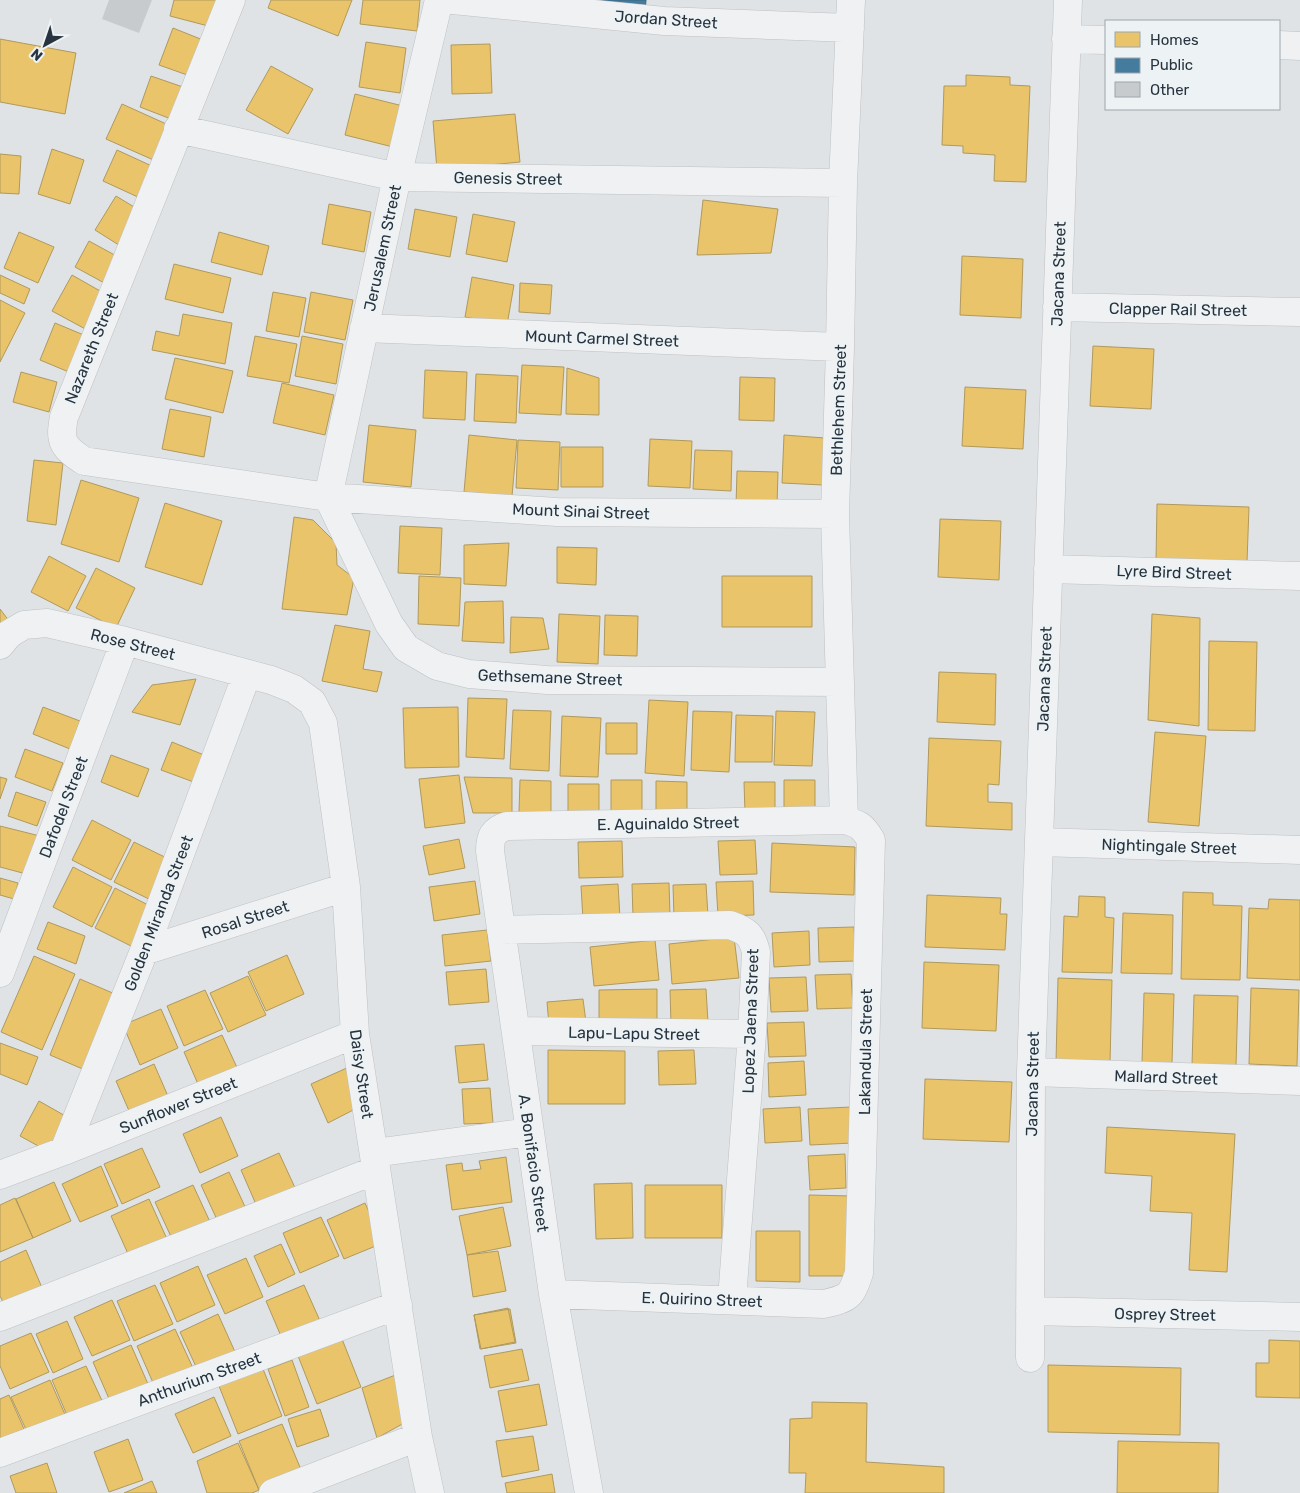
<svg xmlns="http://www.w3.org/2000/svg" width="1300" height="1493" font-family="Rubik,sans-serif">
<rect width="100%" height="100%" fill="#e0e3e6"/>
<!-- homes -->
<path fill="#e9c46a" stroke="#af995d" d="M174,0H219L212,27L170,16Z
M271,0H352L338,36L268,8Z
M363,0H420L417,31L360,24Z
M173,28L203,40L190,76L159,65Z
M0,39L76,53L65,114L0,102Z
M366,42L406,48L400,93L359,87Z
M490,44L492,93L452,94L451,45Z
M271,66L313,89L288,134L246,110Z
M966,75L1010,77V85L1030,86L1026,182L994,181L995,155L963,153V146L942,145L944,86H966Z
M151,76L183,87L171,119L140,107Z
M355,94L403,106L393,147L345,135Z
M122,104L173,127L158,162L106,139Z
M515,114L520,162L437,170L433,121Z
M52,149L84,160L70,204L38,194Z
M117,150L154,167L140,198L103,181Z
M0,154L21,156L19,194L0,193Z
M116,196L144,213L122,247L95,230Z
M703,200L778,209L771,253L697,255Z
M329,204L371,212L364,252L322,244Z
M415,209L457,217L450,257L408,249Z
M473,214L515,222L507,262L466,254Z
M19,232L54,247L38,283L4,268Z
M219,232L269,246L262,275L211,262Z
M89,241L122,259L108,285L75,267Z
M962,256L1023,259L1021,318L960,315Z
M174,264L231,278L223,313L165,299Z
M0,275L30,289L24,304L0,293Z
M72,275L109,296L89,331L52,311Z
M472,277L514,285L507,325L465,317Z
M520,283L552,285L550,314L519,312Z
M273,292L306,298L299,337L266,331Z
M311,292L353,300L345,340L304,332Z
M0,300L25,313L0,362Z
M183,314L232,323L225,364L152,350L156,331L179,336Z
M55,323L91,338L76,375L40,360Z
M255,336L297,344L289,383L247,376Z
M302,336L343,344L336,384L295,376Z
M1093,346L1154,349L1151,409L1090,406Z
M175,358L233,371L223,413L165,399Z
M522,365L564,367L561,415L519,413Z
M567,368L599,378V415L566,414Z
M425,370L467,372L465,420L423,418Z
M21,372L57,382L49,412L13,402Z
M476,374L518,376L516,423L474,421Z
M740,377L775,378L774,421L739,420Z
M282,383L334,395L325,435L273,423Z
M965,387L1026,390L1023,449L962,446Z
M170,409L211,417L204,457L162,449Z
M369,425L416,430L411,487L363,482Z
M469,435L517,440L512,496L464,492Z
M784,435L825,438L823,485L782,483Z
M650,439L692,441L690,488L648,486Z
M518,440L560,442L558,490L516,488Z
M561,447H603V487H561Z
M695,450L732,451L731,491L693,489Z
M34,460L63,463L56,525L27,521Z
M737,471L778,472L777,506L736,505Z
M81,480L139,498L119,562L61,544Z
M165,503L222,521L202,585L145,567Z
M1157,504L1249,507L1247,562L1156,560Z
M294,517L313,520L336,543L337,565L354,578L347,615L282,609Z
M940,519L1001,521L999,580L938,577Z
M400,526L442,528L440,575L398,573Z
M509,543L506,586L464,584V545Z
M557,547L597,548L596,585L557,583Z
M49,556L86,576L68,611L31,592Z
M96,568L135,588L116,628L76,608Z
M419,576L461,578L459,626L418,624Z
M722,576H812V627H722Z
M503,601L504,643L462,641L465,602Z
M0,609L10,622L0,630Z
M559,614L600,616L598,664L557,662Z
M1152,614L1200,618L1199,726L1148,720Z
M605,615L638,616L637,656L604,655Z
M511,617L543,618L549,649L510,653Z
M335,625L370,631L363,669L382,672L377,692L322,681Z
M1209,641L1257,642L1255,731L1208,730Z
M939,672L996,674L995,725L937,722Z
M196,679L180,725L132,712L152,685Z
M468,698L507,699L504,759L466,757Z
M649,700L688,702L684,776L645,773Z
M43,707L80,721L70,749L33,734Z
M458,707L459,767L405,768L403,708Z
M513,710L551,711L549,771L510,769Z
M693,711L732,712L729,772L691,770Z
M776,711L815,712L812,766L774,765Z
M736,715L773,716L772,762H735Z
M562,716L601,718L598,777L560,776Z
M606,723H637V754H606Z
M1155,732L1206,736L1199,826L1148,822Z
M929,738L1001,741L999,785L988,784V802L1012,803V830L926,826Z
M172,742L209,757L199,784L161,770Z
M25,749L63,763L52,791L15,777Z
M111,755L149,769L138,797L101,782Z
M459,775L465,823L425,828L419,779Z
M0,777L7,779L0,799Z
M464,777L512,778V813H473Z
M520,780L551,781V812H519Z
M611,780H642V811H611Z
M784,780H815V811H784Z
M656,781L687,782V813L656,812Z
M744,782H775V813H745Z
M568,784H599V815H568Z
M16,792L46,802L37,826L8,816Z
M92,820L131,840L111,880L72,860Z
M0,826L40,836L30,875L0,867Z
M459,839L465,868L429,875L423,846Z
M755,840L757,874L720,875L718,841Z
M622,841L623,877L579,878L578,842Z
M134,842L173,861L153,901L114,882Z
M772,843L855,847L854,895L770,892Z
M73,867L112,887L92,927L53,907Z
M0,878L18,883L14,899L0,895Z
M475,881L480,914L434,921L429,887Z
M753,881L754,915L718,916L716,882Z
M669,883L670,916L633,918L632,884Z
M618,884L620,918L583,920L581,886Z
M706,884L708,916L674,918L673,885Z
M115,888L154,908L135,948L95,928Z
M1183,892L1213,893V905L1242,906L1240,980L1181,979Z
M927,895L1001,898L1000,914H1007L1005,950L925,947Z
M1079,896L1105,897V917L1114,918L1112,973L1062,972L1064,916L1078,917Z
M1269,899L1300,900V980L1247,978L1249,908L1268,909Z
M1123,913L1173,915L1172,974L1121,973Z
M48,922L85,936L76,964L37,949Z
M854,927L856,961L819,962L818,928Z
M487,930L491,961L445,966L442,935Z
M809,931L810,965L774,967L772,933Z
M734,937L739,978L672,984L669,944Z
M655,940L659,980L594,986L590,947Z
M287,955L304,994L266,1011L248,972Z
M34,956L75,974L42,1050L1,1032Z
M924,962L999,965L996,1031L922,1028Z
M486,969L489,1002L449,1005L446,972Z
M851,974L853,1008L817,1009L815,975Z
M248,976L266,1015L228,1032L210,993Z
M806,977L808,1011L771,1012L769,978Z
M1058,978L1112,980L1110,1063L1056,1062Z
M80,979L115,994L85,1070L50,1055Z
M1251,988L1299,990L1297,1066L1249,1064Z
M657,989V1023L599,1024V990Z
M706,989L708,1022L671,1024L670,990Z
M205,990L223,1029L184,1046L167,1006Z
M1144,993L1174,994L1172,1063H1142Z
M1194,995L1238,996L1236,1066L1192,1065Z
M583,999L586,1022L549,1025L547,1002Z
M161,1009L178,1048L140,1065L123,1025Z
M804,1022L806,1056L769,1057L767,1023Z
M222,1035L240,1074L201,1091L184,1052Z
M0,1043L38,1057L27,1085L0,1074Z
M484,1044L488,1080L459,1083L455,1046Z
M548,1050L625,1051V1104H548Z
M694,1050L696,1084L659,1085L658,1051Z
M804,1061L806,1095L769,1097L768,1063Z
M154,1064L171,1103L133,1120L116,1081Z
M349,1067L361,1106L328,1123L311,1084Z
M925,1079L1012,1082L1009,1142L923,1139Z
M490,1088L493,1123L464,1124L462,1089Z
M39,1101L69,1118L51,1153L20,1136Z
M800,1107L802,1141L765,1143L763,1109Z
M851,1107L853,1143L810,1145L808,1109Z
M221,1117L238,1156L200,1173L183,1134Z
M1107,1127L1235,1134L1227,1272L1189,1270L1192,1213L1150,1211L1152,1176L1105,1173Z
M142,1148L160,1187L122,1204L104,1164Z
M279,1153L297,1192L258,1209L241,1170Z
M845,1154L846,1188L810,1190L808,1156Z
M506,1157L512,1202L452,1210L446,1165L462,1163L463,1171L481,1169L479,1161Z
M101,1166L118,1206L80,1222L62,1184Z
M229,1172L247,1211L219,1224L201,1185Z
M54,1182L71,1221L33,1238L16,1199Z
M632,1183L633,1238L596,1239L594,1184Z
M193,1185L211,1224L173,1241L155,1202Z
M645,1185H722V1238H645Z
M809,1195L852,1196V1276H809Z
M15,1198L33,1238L0,1252V1205Z
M149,1199L167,1239L129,1256L111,1216Z
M365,1203L383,1243L344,1259L327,1220Z
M503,1207L511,1246L467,1255L459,1216Z
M321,1217L339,1256L300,1273L283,1233Z
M756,1231H800V1282L756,1281Z
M281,1244L295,1274L268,1287L254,1256Z
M26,1250L43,1290L5,1306L0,1296V1262Z
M498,1251L506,1291L473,1297L467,1255Z
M246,1258L263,1297L225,1314L207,1275Z
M198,1266L215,1305L177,1322L160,1283Z
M155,1285L173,1324L134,1341L117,1301Z
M304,1285L321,1323L283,1341L266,1301Z
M112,1300L130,1340L92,1356L74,1317Z
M508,1308L515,1342L481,1349L474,1315Z
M510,1309L516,1343L480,1349L474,1315Z
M218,1314L236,1354L198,1371L180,1332Z
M67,1321L83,1359L53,1373L36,1334Z
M175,1329L193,1368L154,1385L137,1346Z
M31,1333L49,1372L10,1389L0,1366V1346Z
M342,1339L361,1387L317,1404L298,1356Z
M1269,1340L1300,1341V1398L1256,1397V1363H1269Z
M131,1345L148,1384L110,1401L93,1362Z
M522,1349L529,1380L490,1388L484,1356Z
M292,1360L309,1407L285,1416L268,1369Z
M1048,1365L1181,1368L1180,1435L1048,1432Z
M86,1366L104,1405L69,1420L52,1380Z
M263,1369L282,1416L238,1434L219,1386Z
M398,1374L406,1422L377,1438L362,1388Z
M50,1380L67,1419L29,1436L11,1397Z
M539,1384L547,1425L506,1432L498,1391Z
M9,1395L24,1429L0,1439V1399Z
M214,1397L231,1436L193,1453L175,1414Z
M812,1402L867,1403L866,1462L944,1467V1493H805L806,1473H789L790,1419L812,1418Z
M320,1409L329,1436L297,1447L288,1419Z
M282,1424L302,1472L259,1490L239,1441Z
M533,1436L539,1470L502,1477L496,1441Z
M128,1439L143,1480L109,1492L94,1452Z
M1118,1441L1219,1443L1218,1493H1117Z
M238,1443L259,1490L252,1493H207L197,1461Z
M47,1463L57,1493H16L10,1476Z
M552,1474L555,1493H507L505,1483Z
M152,1481L157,1493H124Z"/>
<!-- public -->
<path fill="#457b9d" stroke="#3c6681" d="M569,0H646L645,12Z"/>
<!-- building -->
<path fill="#c8cbce" d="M109,0H152L139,33L102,19Z"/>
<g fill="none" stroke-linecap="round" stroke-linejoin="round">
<defs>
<path id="minor" d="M231,0L64,417C59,442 63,447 84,461L328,497L557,512L835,514
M453,0L664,21L850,28
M1066,39L1106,40
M1279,45L1300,46
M178,129L397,177L843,183
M1057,307L1300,312
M364,328L840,347
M328,497L389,624L406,648L437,666L469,674L547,680L840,682
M328,497L397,177L439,0
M1048,569L1300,576
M0,645L9,634L24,625L47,623L125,641L271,680L294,689L312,702L323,723L346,887L355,1034L418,1437L430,1493
M844,820L835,514L840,347L843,183L851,0
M1039,842L1300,850
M501,930L730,925C747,931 752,935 756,952L752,1034L732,1299
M144,951L346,887
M0,973L125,641
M516,1031L752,1034
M1031,1072L1300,1081
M64,1151L144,951L247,674
M374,1153L530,1132
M0,1175L64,1151L355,1034
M553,1294L824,1304C849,1298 851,1297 859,1273L871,840C863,827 860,824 844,820L507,826C493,830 490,837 490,851L553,1294L589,1493
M1030,1311L1300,1317
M0,1317L376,1170
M1030,1358L1031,1072L1068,0
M0,1453L398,1305
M273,1493L418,1437"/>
</defs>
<!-- minor casing -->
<use href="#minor" stroke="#bec1c4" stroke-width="29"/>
<!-- minor -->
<use href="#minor" stroke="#eff1f2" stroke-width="28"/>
</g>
<g text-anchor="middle" stroke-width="5" stroke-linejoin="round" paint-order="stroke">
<!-- street labels -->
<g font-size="16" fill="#27343f" stroke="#edf2f5">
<text transform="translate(666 19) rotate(4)" y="6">Jordan Street</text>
<text transform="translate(508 178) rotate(1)" y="6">Genesis Street</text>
<text transform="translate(382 248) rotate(-78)" y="6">Jerusalem Street</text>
<text transform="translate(1058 274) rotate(-88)" y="6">Jacana Street</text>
<text transform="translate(1178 309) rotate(1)" y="6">Clapper Rail Street</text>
<text transform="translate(602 338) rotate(2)" y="6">Mount Carmel Street</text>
<text transform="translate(91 348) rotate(-68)" y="6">Nazareth Street</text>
<text transform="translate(838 410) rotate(-88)" y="6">Bethlehem Street</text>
<text transform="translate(581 511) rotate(2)" y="6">Mount Sinai Street</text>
<text transform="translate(1174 572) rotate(2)" y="6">Lyre Bird Street</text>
<text transform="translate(133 644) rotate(14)" y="6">Rose Street</text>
<text transform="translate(550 677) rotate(2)" y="6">Gethsemane Street</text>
<text transform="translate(1044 679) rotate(-88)" y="6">Jacana Street</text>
<text transform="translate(63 807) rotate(-69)" y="6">Dafodel Street</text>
<text transform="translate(668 823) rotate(-1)" y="6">E. Aguinaldo Street</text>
<text transform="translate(1169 846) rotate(2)" y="6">Nightingale Street</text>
<text transform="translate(158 913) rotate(-69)" y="6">Golden Miranda Street</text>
<text transform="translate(245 919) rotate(-18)" y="6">Rosal Street</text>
<text transform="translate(750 1021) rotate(-88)" y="6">Lopez Jaena Street</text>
<text transform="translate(634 1033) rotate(1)" y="6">Lapu-Lapu Street</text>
<text transform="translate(865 1052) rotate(-89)" y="6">Lakandula Street</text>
<text transform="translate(362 1074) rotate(82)" y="6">Daisy Street</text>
<text transform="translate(1166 1077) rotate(2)" y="6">Mallard Street</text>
<text transform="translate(1032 1084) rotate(-89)" y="6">Jacana Street</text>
<text transform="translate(178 1105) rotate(-22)" y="6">Sunflower Street</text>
<text transform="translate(534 1163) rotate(82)" y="6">A. Bonifacio Street</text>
<text transform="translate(702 1299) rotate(2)" y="6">E. Quirino Street</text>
<text transform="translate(1165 1314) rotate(1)" y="6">Osprey Street</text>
<text transform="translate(199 1379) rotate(-20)" y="6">Anthurium Street</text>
</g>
</g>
<!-- legend -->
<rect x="1105" y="20" width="175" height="90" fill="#edf2f5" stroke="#9ea6ac"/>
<rect x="1115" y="32" width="25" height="15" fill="#e9c46a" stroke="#9ea6ac"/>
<text x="1150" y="45" font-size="15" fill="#27343f">Homes</text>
<rect x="1115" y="58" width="25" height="15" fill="#457b9d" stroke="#9ea6ac"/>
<text x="1150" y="70" font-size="15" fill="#27343f">Public</text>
<rect x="1115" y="82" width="25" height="15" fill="#c8cbce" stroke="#9ea6ac"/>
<text x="1150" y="95" font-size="15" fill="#27343f">Other</text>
<!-- north arrow -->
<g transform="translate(45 45) rotate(220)" stroke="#edf2f5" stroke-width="4" paint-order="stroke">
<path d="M0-4L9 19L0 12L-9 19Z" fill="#27343f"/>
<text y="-8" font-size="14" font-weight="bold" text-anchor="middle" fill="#27343f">N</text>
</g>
</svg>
